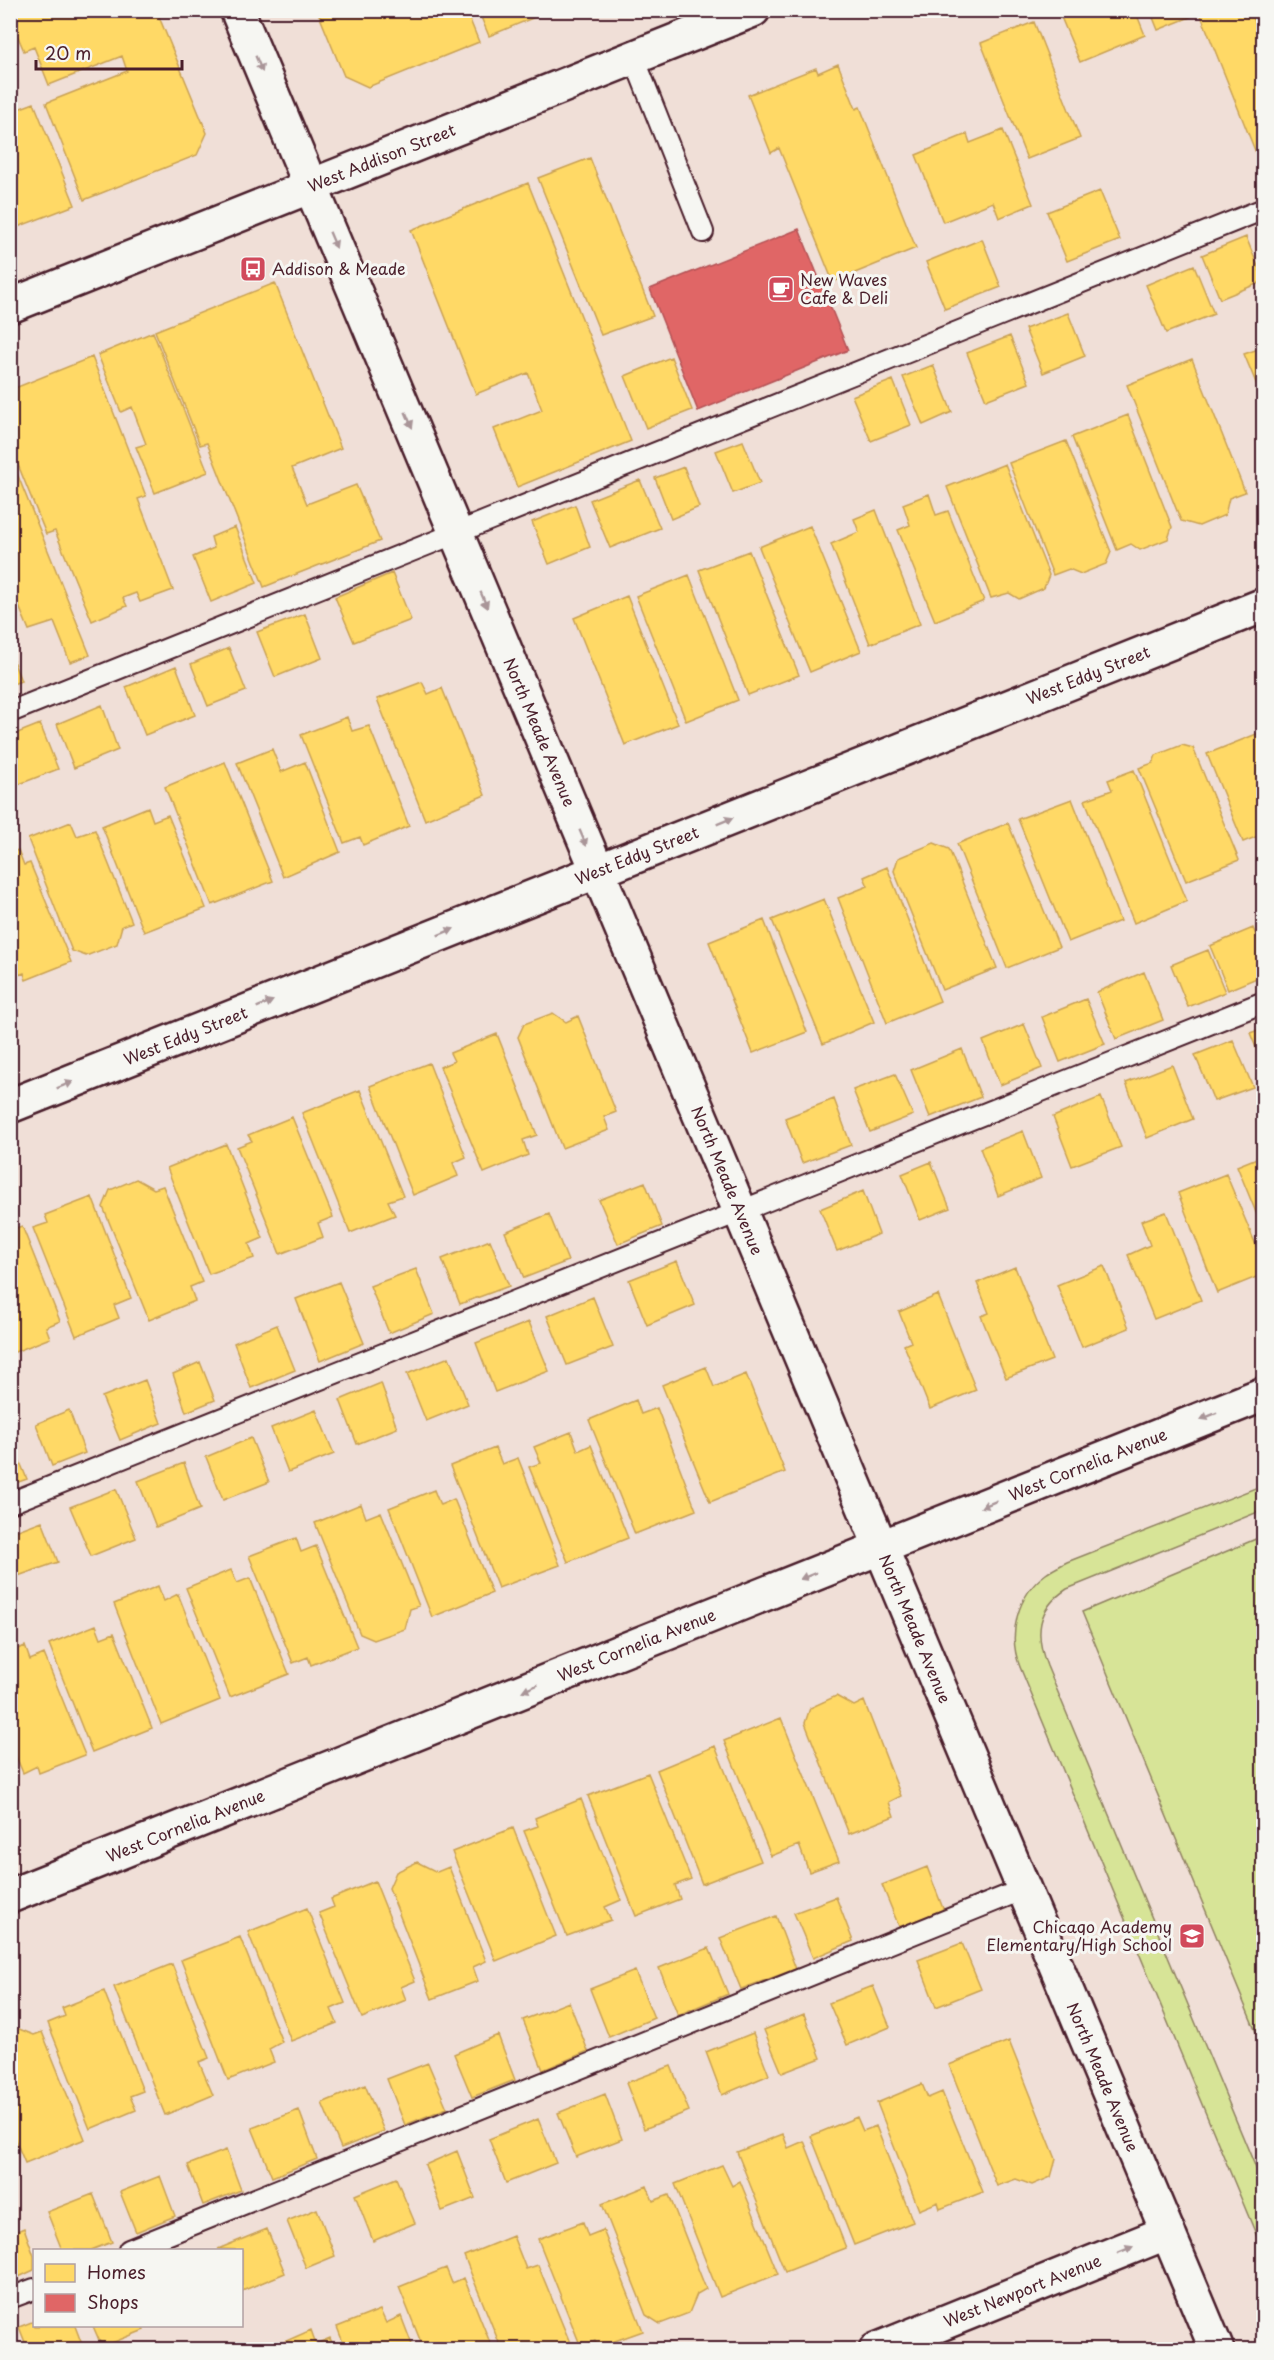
<svg xmlns="http://www.w3.org/2000/svg" width="1274" height="2360" font-family="'Playpen Sans',sans-serif">
<rect width="100%" height="100%" fill="#f0dfd7"/>
<filter id="ink" filterUnits="userSpaceOnUse"><feTurbulence type="fractalNoise" baseFrequency=".0167" numOctaves="2"/><feDisplacementMap in="SourceGraphic" scale="12" xChannelSelector="R" yChannelSelector="G"/><feConvolveMatrix kernelMatrix="1 2 1 2 8 2 1 2 1" color-interpolation-filters="sRGB"/></filter>
<g filter="url(#ink)">
<!-- green -->
<path fill="#d7e497" stroke="#908261" stroke-width="1.5" d="M1263,1485V1510L1067,1589C1036,1609 1035,1635 1047,1666L1263,2185V2251L1020,1667C1007,1635 1017,1595 1046,1574C1053,1569 1060,1566 1067,1562Z
M1263,1536V2049L1082,1612Z"/>
<!-- homes -->
<path fill="#ffd966" stroke="#c9a154" stroke-width="1.5" d="M10,10L157,12L207,133L197,155L84,200L46,103L127,71L122,56L49,85L34,47L24,51L10,18Z
M317,10H466L479,42L368,87L344,76Z
M478,10H552L489,36Z
M1058,10H1135L1145,35L1080,62Z
M1150,10H1250L1264,44V173L1200,13L1158,30Z
M1034,22L1080,138L1027,159L981,43Z
M838,64L856,109L860,107L916,248L833,282L779,148L771,153L748,95L816,68L818,73Z
M34,103L75,205L10,230V112Z
M1003,130L1033,204L999,218L993,202L943,222L916,155L967,134L970,143Z
M590,158L653,316L601,335L538,178Z
M528,183L631,441L517,487L494,429L542,410L528,373L476,394L411,230Z
M1100,191L1120,240L1067,261L1047,212Z
M1246,237L1264,281L1220,299L1202,255Z
M982,239L1001,287L945,309L926,262Z
M1194,265L1214,314L1166,333L1146,285Z
M275,283L341,448L292,468L307,504L356,485L380,541L264,587L207,443L200,445L155,331Z
M1068,313L1085,356L1043,373L1025,329Z
M153,332L208,472L155,493L136,447L146,444L132,407L121,412L98,355Z
M1010,336L1029,383L986,400L967,353Z
M1264,347V402L1244,354Z
M92,357L146,496L138,499L173,590L140,602L136,593L123,598L127,606L92,621L55,531L46,534L10,445V390Z
M671,357L692,410L646,428L625,376Z
M1192,359L1245,492L1229,498L1225,515L1199,526L1181,521L1127,385Z
M933,365L952,412L923,425L903,377Z
M893,380L911,425L871,441L852,396Z
M1128,415L1172,527L1168,539L1140,550L1131,544L1117,550L1072,437Z
M743,441L760,483L733,493L716,451Z
M1066,441L1111,552L1106,564L1081,574L1069,569L1053,575L1009,463Z
M10,456L90,655L70,662L54,622L29,630L10,585Z
M1005,464L1049,575L1044,588L1019,599L1009,593L991,598L947,487Z
M684,467L699,507L671,519L655,478Z
M640,480L660,528L610,548L590,500Z
M929,494L936,515L948,511L984,601L935,621L898,530L910,525L903,504Z
M575,505L590,547L549,564L532,522Z
M876,510L920,624L870,644L831,544L859,532L854,519Z
M810,526L861,651L810,672L759,547Z
M235,527L257,583L211,602L193,557L214,548L211,537Z
M749,551L799,675L748,695L699,570Z
M392,573L411,620L354,642L335,597Z
M689,575L738,700L686,721L636,596Z
M627,596L678,724L625,745L574,618Z
M305,614L322,658L275,677L257,632Z
M229,648L246,691L208,706L191,664Z
M10,653L21,681L10,685Z
M176,666L195,715L145,735L126,687Z
M422,682L428,694L442,688L485,795L425,820L377,699Z
M102,705L118,750L74,768L57,724Z
M347,717L352,731L369,726L409,826L363,845L360,837L344,843L301,735Z
M40,724L58,769L17,785L10,769V736Z
M1259,733L1264,744V843L1261,835L1243,842L1207,754Z
M1182,745L1193,748L1239,860L1186,881L1139,768L1153,763L1156,755Z
M272,749L281,772L305,762L340,852L283,877L237,763Z
M225,762L273,881L212,905L165,787Z
M1134,770L1187,901L1134,923L1085,800L1112,790L1108,780Z
M1072,799L1120,921L1068,942L1018,819Z
M148,807L153,821L168,815L206,908L144,932L102,826Z
M71,822L77,836L95,830L132,922L122,926L117,944L86,956L72,951L28,839Z
M1008,823L1059,947L1007,968L957,844Z
M934,843L949,849L997,968L942,990L894,871L898,858Z
M18,850L24,865L30,863L71,962L26,980L24,973L10,978V853Z
M887,867L940,1001L887,1023L838,898L868,886L864,877Z
M824,899L874,1022L823,1044L772,920Z
M764,920L807,1032L753,1053L709,942Z
M1253,928L1264,954V975L1228,990L1210,946Z
M1208,950L1225,992L1188,1007L1171,965Z
M1144,972L1163,1020L1116,1039L1097,992Z
M1086,999L1105,1044L1060,1062L1042,1017Z
M553,1013L566,1022L578,1016L616,1112L604,1117L609,1130L562,1148L518,1037L524,1024Z
M1024,1024L1042,1068L1000,1085L983,1041Z
M1264,1028V1067L1250,1033Z
M497,1034L537,1135L523,1140L528,1155L484,1173L440,1067L454,1061L450,1053Z
M1233,1040L1253,1087L1214,1101L1195,1055Z
M962,1049L981,1097L930,1117L911,1070Z
M429,1063L466,1157L453,1163L458,1176L413,1195L370,1086Z
M1172,1065L1193,1119L1147,1138L1126,1083Z
M895,1074L913,1115L870,1132L853,1090Z
M360,1090L403,1196L388,1201L395,1215L350,1233L302,1113Z
M1101,1097L1121,1147L1072,1166L1053,1117Z
M834,1099L851,1145L802,1163L785,1118Z
M292,1117L333,1217L318,1223L323,1237L280,1254L237,1147L252,1141L248,1135Z
M1023,1131L1041,1178L998,1196L980,1148Z
M226,1144L263,1238L249,1244L254,1258L209,1274L167,1168Z
M1264,1155V1232L1237,1166Z
M931,1162L950,1208L920,1220L902,1174Z
M1226,1174L1264,1264V1274L1217,1293L1178,1193Z
M136,1179L154,1189L163,1186L202,1282L190,1287L195,1301L149,1320L103,1207L110,1190Z
M645,1182L662,1226L618,1244L599,1200Z
M863,1191L879,1234L837,1251L820,1209Z
M92,1197L131,1298L114,1305L119,1318L76,1336L33,1228L48,1223L45,1215Z
M1166,1212L1201,1300L1154,1319L1128,1255L1150,1245L1141,1221Z
M549,1214L568,1261L524,1278L505,1232Z
M22,1226L60,1321L46,1327L50,1338L10,1354V1230Z
M490,1240L509,1286L460,1304L442,1259Z
M677,1261L695,1305L647,1325L629,1280Z
M1104,1266L1129,1328L1082,1347L1057,1285Z
M1015,1267L1052,1360L1006,1378L981,1316L989,1313L977,1283Z
M416,1269L434,1314L389,1333L370,1286Z
M339,1282L364,1343L320,1361L296,1299Z
M938,1295L976,1390L930,1409L904,1345L911,1342L899,1312Z
M593,1297L613,1347L567,1365L547,1316Z
M529,1322L549,1371L495,1392L476,1343Z
M277,1325L295,1370L251,1388L234,1343Z
M449,1357L468,1404L426,1421L407,1374Z
M200,1362L215,1400L186,1412L173,1374Z
M706,1367L714,1387L746,1374L785,1472L710,1502L662,1385Z
M145,1380L161,1423L120,1440L102,1397Z
M381,1383L397,1428L357,1444L340,1400Z
M636,1400L641,1414L657,1408L696,1510L635,1534L589,1420Z
M69,1410L85,1453L52,1466L36,1424Z
M316,1410L334,1454L288,1472L271,1428Z
M571,1432L578,1451L591,1445L628,1538L568,1562L529,1467L541,1463L534,1447Z
M10,1438L27,1479L10,1485Z
M251,1438L269,1482L223,1500L206,1457Z
M495,1448L502,1464L518,1458L560,1565L498,1588L450,1466Z
M184,1463L200,1509L156,1527L138,1481Z
M116,1489L136,1538L91,1556L70,1507Z
M434,1490L440,1505L454,1499L492,1593L432,1617L389,1508Z
M361,1504L366,1518L381,1512L419,1606L410,1609L405,1629L374,1640L360,1634L315,1523Z
M42,1521L58,1562L15,1577L10,1564V1533Z
M296,1538L301,1552L316,1546L357,1647L311,1665L308,1657L293,1663L249,1556Z
M231,1570L237,1583L250,1578L289,1674L230,1697L186,1588Z
M158,1586L164,1601L178,1594L220,1700L161,1724L114,1604Z
M96,1625L101,1638L114,1633L152,1728L92,1752L49,1644Z
M25,1646L30,1660L44,1654L85,1755L39,1773L37,1766L23,1773L10,1742V1652Z
M836,1696L854,1706L864,1701L901,1796L889,1802L894,1816L849,1834L805,1723L810,1708Z
M781,1718L839,1861L809,1872L799,1845L771,1856L724,1741Z
M715,1746L761,1861L702,1884L657,1770Z
M648,1773L691,1879L675,1885L680,1899L636,1916L588,1796Z
M581,1799L621,1900L605,1907L611,1920L567,1936L524,1831L538,1826L535,1818Z
M513,1828L556,1936L496,1961L452,1852Z
M417,1862L437,1872L449,1867L486,1961L473,1967L478,1981L432,1999L389,1888L396,1872Z
M927,1867L944,1911L900,1929L882,1885Z
M375,1881L415,1981L401,1987L406,2000L362,2018L319,1913L334,1907L331,1899Z
M836,1897L853,1941L813,1958L794,1913Z
M307,1908L345,2003L331,2009L337,2023L291,2041L248,1932Z
M776,1916L796,1969L741,1989L720,1938Z
M240,1937L282,2042L269,2049L274,2062L228,2080L181,1960Z
M962,1943L981,1989L936,2007L918,1960Z
M709,1948L728,1994L678,2015L659,1968Z
M172,1964L209,2058L199,2062L213,2095L165,2115L114,1987Z
M635,1971L654,2018L609,2037L590,1989Z
M873,1986L890,2027L847,2045L829,2003Z
M104,1991L143,2091L130,2096L136,2110L90,2129L48,2023L65,2016L62,2008Z
M569,2002L588,2051L543,2070L523,2020Z
M804,2014L821,2058L782,2073L764,2030Z
M14,2027L34,2035L42,2032L85,2139L25,2163L10,2127V2028Z
M753,2033L769,2075L722,2095L706,2052Z
M498,2035L515,2080L472,2097L454,2054Z
M1009,2041L1056,2159L1051,2177L1032,2185L1016,2179L997,2186L949,2065Z
M428,2063L447,2108L405,2125L387,2079Z
M671,2066L689,2111L644,2129L626,2083Z
M922,2084L928,2098L942,2092L983,2192L940,2209L938,2202L919,2210L877,2103Z
M365,2085L384,2131L341,2148L322,2103Z
M605,2094L622,2139L576,2157L558,2113Z
M299,2110L317,2159L272,2177L252,2128Z
M857,2117L863,2131L876,2126L913,2222L854,2245L811,2136Z
M538,2119L556,2163L506,2183L489,2139Z
M783,2134L788,2148L804,2141L846,2248L785,2272L737,2152Z
M226,2150L241,2190L203,2205L188,2165Z
M457,2151L475,2198L442,2211L425,2165Z
M722,2165L732,2186L740,2181L778,2274L720,2297L675,2184Z
M160,2176L175,2216L136,2232L120,2192Z
M396,2178L415,2223L373,2241L355,2195Z
M647,2186L653,2201L669,2195L706,2289L697,2294L689,2313L660,2324L646,2315L602,2204Z
M93,2194L112,2242L91,2250H62L47,2212Z
M317,2209L335,2256L306,2268L287,2221Z
M583,2222L588,2236L603,2230L643,2331L598,2347L595,2341L581,2347L538,2239Z
M24,2228L34,2256V2270L10,2281V2234Z
M267,2229L285,2273L242,2291V2250L218,2249Z
M513,2236L526,2269L538,2265L573,2350H502L464,2256Z
M446,2268L452,2283L464,2278L493,2350H424L399,2287Z
M380,2310L386,2323L401,2316L414,2350H346L337,2327Z
M34,2321V2326H75L84,2350H28L19,2327Z
M93,2326H142L144,2330L102,2347Z
M311,2330L316,2344L330,2338L335,2350H266Z"/>
<!-- shops -->
<path fill="#e06666" stroke="#b35154" stroke-width="1.5" d="M799,229L848,350L698,411L650,289Z"/>
<g fill="none" stroke-linecap="round" stroke-linejoin="round">
<defs>
<path id="service" d="M634,58L703,232
M10,712L1264,209
M10,1503L1264,1002
M129,2250L1024,1889
M10,2298L34,2289"/>
<g id="minor">
<path id="s1" d="M237,10L1217,2350"/>
<path id="s2" d="M10,1106L1264,605"/>
<path id="s3" d="M10,1896L1264,1394"/>
<path id="s4" d="M876,2350L1168,2232"/>
</g>
<g id="tertiary">
<path id="s5" d="M10,306L753,10"/>
</g>
</defs>
<!-- service casing -->
<use href="#service" stroke="#4a1f2b" stroke-width="24"/>
<!-- minor casing -->
<use href="#minor" stroke="#4a1f2b" stroke-width="38"/>
<!-- tertiary casing -->
<use href="#tertiary" stroke="#4a1f2b" stroke-width="38"/>
<!-- service -->
<use href="#service" stroke="#f6f6f2" stroke-width="20"/>
<!-- minor -->
<use href="#minor" stroke="#f6f6f2" stroke-width="33"/>
<!-- tertiary -->
<use href="#tertiary" stroke="#f6f6f2" stroke-width="33"/>
</g>
<!-- one-way arrows -->
<defs><path id="oneway-solid" d="M-6-.8H1V-3.2L6.5 0L1 3.2V.8H-6Z" transform="scale(1.5)"/></defs>
<g fill="#a99598">
<use href="#oneway-solid" transform="translate(259 64) rotate(67)"/>
<use href="#oneway-solid" transform="translate(333 240) rotate(67)"/>
<use href="#oneway-solid" transform="translate(409 420) rotate(67)"/>
<use href="#oneway-solid" transform="translate(484 600) rotate(67)"/>
<use href="#oneway-solid" transform="translate(725 821) rotate(-22)"/>
<use href="#oneway-solid" transform="translate(583 838) rotate(67)"/>
<use href="#oneway-solid" transform="translate(446 932) rotate(-22)"/>
<use href="#oneway-solid" transform="translate(265 1004) rotate(-22)"/>
<use href="#oneway-solid" transform="translate(65 1085) rotate(-22)"/>
<use href="#oneway-solid" transform="translate(1209 1416) rotate(158)"/>
<use href="#oneway-solid" transform="translate(989 1504) rotate(158)"/>
<use href="#oneway-solid" transform="translate(808 1576) rotate(158)"/>
<use href="#oneway-solid" transform="translate(530 1688) rotate(158)"/>
<use href="#oneway-solid" transform="translate(1125 2250) rotate(-22)"/>
</g>
</g>
<!-- icons -->
<defs>
<symbol id="bus-square" viewBox="-11 -11 22 22"><rect x="-9" y="-9" width="18" height="18" rx="4" fill="#d1495b" stroke="#f6f6f2"/><path d="M-5-6H5V4H4V6H2V4H-2V6H-4V4H-5ZM-3.5-4V0h7V-4ZM-3.5 1.2v1.5H-2V1.2ZM2 1.2v1.5H3.5V1.2Z" fill="#fff"/></symbol>
<symbol id="cafe-square" viewBox="-11 -11 22 22"><rect x="-9" y="-9" width="18" height="18" rx="4" fill="#d1495b" stroke="#f6f6f2"/><path d="M-5.5-4.5H6V0H3Q3 3.5 0 3.5H-2.5Q-5.5 3.5-5.5 0ZM3-3.2v2h1.7v-2ZM-6 4.5H4V6H-6Z" fill="#fff"/></symbol>
<symbol id="school-square" viewBox="-11 -11 22 22"><rect x="-9" y="-9" width="18" height="18" rx="4" fill="#d1495b" stroke="#f6f6f2"/><path d="M0-5L7-2L0 1L-7-2ZM-4 1L0 2.5L4 1V4Q0 6-4 4Z" fill="#fff"/></symbol>
</defs>
<g fill-rule="evenodd">
<use href="#bus-square" x="238" y="254" width="30" height="30"/>
<use href="#cafe-square" x="766" y="274" width="30" height="30"/>
<use href="#school-square" x="1177" y="1921" width="30" height="30"/>
</g>
<g text-anchor="middle" stroke-width="6" stroke-linejoin="round" paint-order="stroke">
<!-- street labels -->
<g font-size="16" fill="#4a1f2b" stroke="#f6f6f2">
<text dy="6" stroke="none"><textPath href="#s5" startOffset="400">West Addison Street</textPath></text>
<text dy="6" stroke="none"><textPath href="#s2" startOffset="1161">West Eddy Street</textPath></text>
<text dy="6" stroke="none"><textPath href="#s1" startOffset="783">North Meade Avenue</textPath></text>
<text dy="6" stroke="none"><textPath href="#s2" startOffset="675">West Eddy Street</textPath></text>
<text dy="6" stroke="none"><textPath href="#s2" startOffset="189">West Eddy Street</textPath></text>
<text dy="6" stroke="none"><textPath href="#s1" startOffset="1269">North Meade Avenue</textPath></text>
<text dy="6" stroke="none"><textPath href="#s3" startOffset="1161">West Cornelia Avenue</textPath></text>
<text dy="6" stroke="none"><textPath href="#s1" startOffset="1755">North Meade Avenue</textPath></text>
<text dy="6" stroke="none"><textPath href="#s3" startOffset="675">West Cornelia Avenue</textPath></text>
<text dy="6" stroke="none"><textPath href="#s3" startOffset="189">West Cornelia Avenue</textPath></text>
<text dy="6" stroke="none"><textPath href="#s1" startOffset="2241">North Meade Avenue</textPath></text>
<text dy="6" stroke="none"><textPath href="#s4" startOffset="158">West Newport Avenue</textPath></text>
</g>
<!-- poi labels -->
<g font-size="16" fill="#4a1f2b" stroke="#f6f6f2" text-anchor="start">
<text x="272" y="275">Addison &amp; Meade</text>
<text x="800" y="286">New Waves<tspan x="800" dy="18">Cafe &amp; Deli</tspan></text>
<text x="1172" y="1933" text-anchor="end">Chicago Academy<tspan x="1172" dy="18">Elementary/High School</tspan></text>
</g>
</g>
<!-- margin -->
<rect width="1274" height="2360" fill="none" stroke="#f6f6f2" stroke-width="36"/>
<rect x="18" y="18" width="1238" height="2324" fill="none" stroke="#4a1f2b" stroke-width="2" filter="url(#ink)"/>
<!-- legend -->
<rect x="33" y="2249" width="210" height="78" fill="#f6f6f2" stroke="#b1a0a2" stroke-width="1.5"/>
<rect x="45" y="2264" width="30" height="18" fill="#ffd966" stroke="#b1a0a2" stroke-width="1.5"/>
<text x="87" y="2279" font-size="18" fill="#4a1f2b">Homes</text>
<rect x="45" y="2294" width="30" height="18" fill="#e06666" stroke="#b1a0a2" stroke-width="1.5"/>
<text x="87" y="2309" font-size="18" fill="#4a1f2b">Shops</text>
<!-- scale -->
<path d="M36 60v9h146v-9" fill="none" stroke="#4a1f2b" stroke-width="3"/>
<text x="45" y="60" font-size="18" fill="#4a1f2b" stroke="#f6f6f2" stroke-width="4.5" paint-order="stroke">20 m</text>
</svg>
